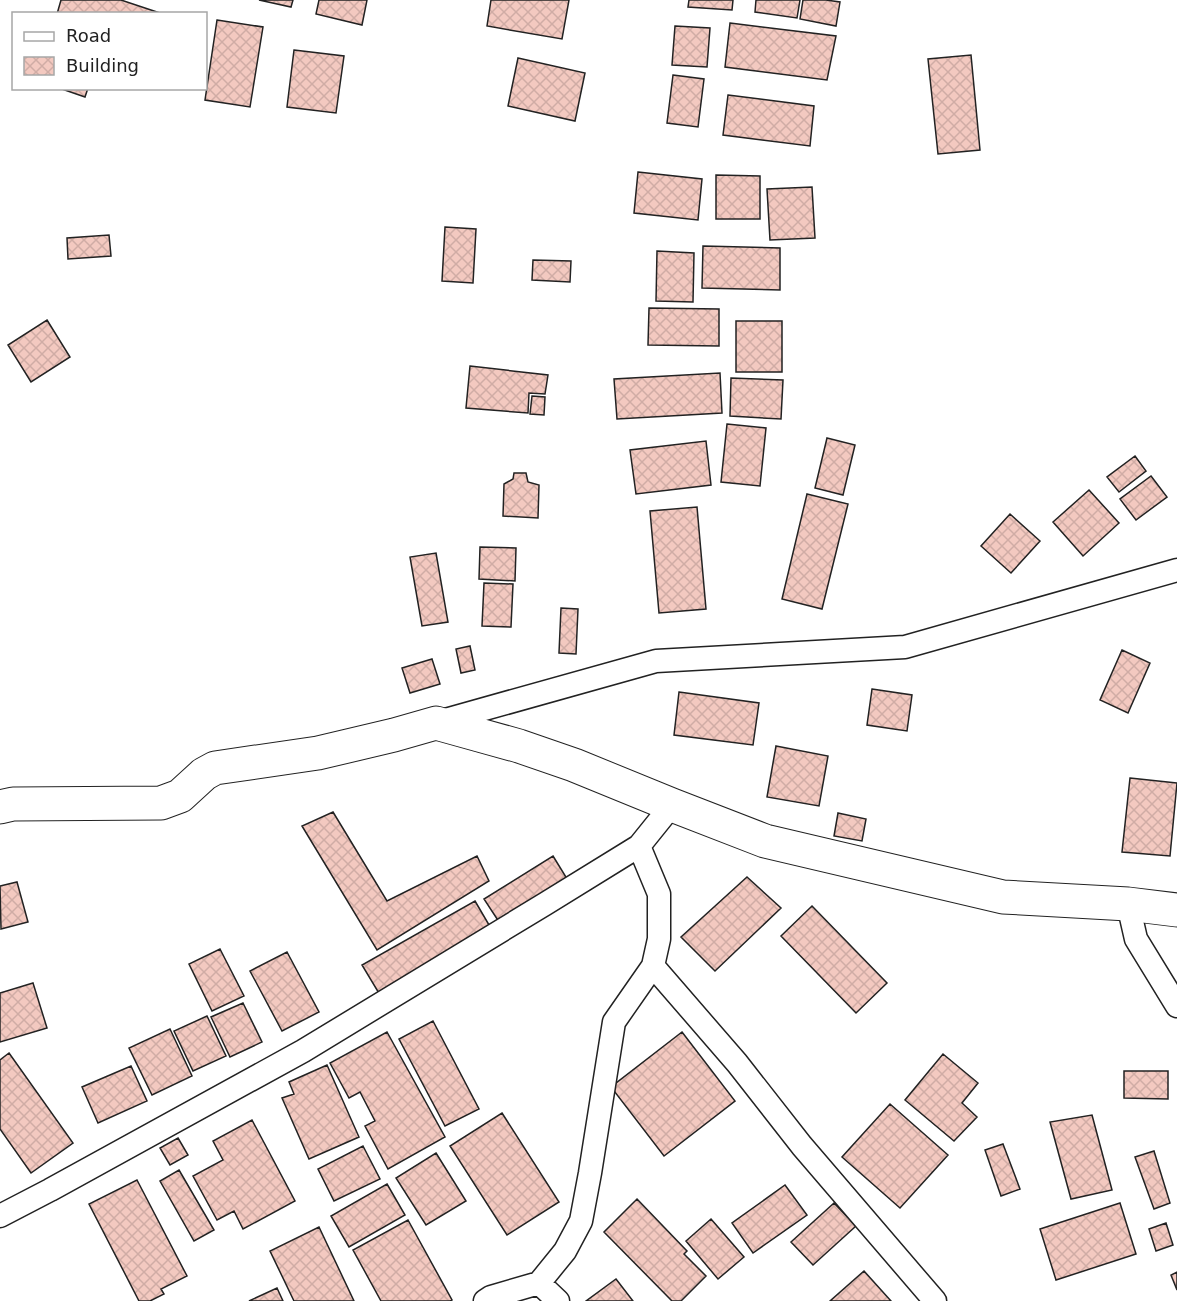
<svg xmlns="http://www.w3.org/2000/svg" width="1177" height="1301" font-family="'DejaVu Sans',sans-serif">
<defs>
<pattern id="building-cross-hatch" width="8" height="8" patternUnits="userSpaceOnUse" patternTransform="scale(1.5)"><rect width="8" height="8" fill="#f3c9c0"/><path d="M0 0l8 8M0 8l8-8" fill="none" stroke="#d0aca5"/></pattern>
</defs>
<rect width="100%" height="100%" fill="#fff"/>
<!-- building -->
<path fill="url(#building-cross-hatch)" stroke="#222" stroke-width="1.5" d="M61,0H121L163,14H57Z
M259,0H293L291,7Z
M319,0H367L362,25L316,14Z
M491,0H569L562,39L487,26Z
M689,0H733L732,10L688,7Z
M756,0H800L797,18L755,12Z
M803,0H826L840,2L836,26L800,19Z
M217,20L263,27L250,107L205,100Z
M730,23L836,36L827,80L725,67Z
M675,26L710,28L707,67L672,65Z
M294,50L344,56L336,113L287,107Z
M971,55L980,150L938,154L928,59Z
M518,58L585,73L575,121L508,106Z
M673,75L704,79L698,127L667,123Z
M59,88H88L85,97Z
M728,95L814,106L810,146L723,135Z
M638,172L702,179L698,220L634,213Z
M716,175L760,176V219H716Z
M812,187L815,238L770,240L767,189Z
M445,227L476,229L473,283L442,281Z
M109,235L111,256L68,259L67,238Z
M703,246L780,248V290L702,288Z
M657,251L694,253L693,302L656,301Z
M533,260L571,261L570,282L532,280Z
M649,308L719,309V346L648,345Z
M47,320L70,357L31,382L8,345Z
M736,321H782V372H736Z
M470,366L548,375L545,394L529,393L528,413L466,408Z
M720,373L722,413L617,419L614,379Z
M731,378L783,380L781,419L730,416Z
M532,396L545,397L544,415L530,414Z
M727,424L766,428L760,486L721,482Z
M827,438L855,445L843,495L815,488Z
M706,441L711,485L636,494L630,450Z
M1135,456L1146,471L1119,492L1107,477Z
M514,473H526L528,482L539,485L538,518L503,516L504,484L513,479Z
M1151,476L1167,497L1136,520L1120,499Z
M1089,490L1119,523L1083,556L1053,522Z
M807,494L848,504L822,609L782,599Z
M697,507L706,609L659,613L650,511Z
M1010,514L1040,541L1011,573L981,546Z
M480,547L516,548L515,581L479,579Z
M436,553L448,622L422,626L410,557Z
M484,583L513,584L511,627L482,626Z
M561,608L578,609L576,654L559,653Z
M470,646L475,670L461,673L456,649Z
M1122,650L1150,663L1128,713L1100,700Z
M432,659L440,684L410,693L402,668Z
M872,689L912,695L907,731L867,725Z
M679,692L759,703L753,745L674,735Z
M776,746L828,756L819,806L767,797Z
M1130,778L1177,783L1170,856L1122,852Z
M333,812L387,901L477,856L489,881L377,950L302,826Z
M838,813L866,819L862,841L834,836Z
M553,856L569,882L501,925L484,899Z
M747,877L781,908L715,971L681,937Z
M17,882L28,922L1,929L0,886Z
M475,901L492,930L380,995L362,965Z
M812,906L887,983L856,1013L781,936Z
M220,949L244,996L212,1011L189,964Z
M287,952L319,1012L282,1031L250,971Z
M33,983L47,1028L0,1042V993Z
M243,1003L262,1042L230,1057L211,1017Z
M207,1016L226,1056L193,1071L174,1031Z
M433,1021L479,1109L445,1126L399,1039Z
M170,1029L192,1076L152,1095L129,1048Z
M387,1032L445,1137L388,1169L365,1126L375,1121L360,1092L349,1098L330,1063Z
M682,1032L735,1101L664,1156L611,1087Z
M9,1053L73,1143L31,1173L0,1129V1060Z
M943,1054L978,1083L962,1103L977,1117L954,1141L905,1100Z
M327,1065L359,1137L309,1159L282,1098L294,1094L289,1082Z
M131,1066L147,1101L98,1123L82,1087Z
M1124,1071H1168V1099L1124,1098Z
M890,1104L948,1155L900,1208L842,1157Z
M502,1113L559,1202L507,1235L450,1146Z
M1092,1115L1112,1190L1071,1199L1050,1122Z
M252,1120L295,1201L243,1229L234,1211L217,1220L193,1176L223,1160L213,1141Z
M178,1138L188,1155L170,1165L160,1148Z
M1003,1144L1020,1189L1001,1196L985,1150Z
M363,1146L380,1179L334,1201L318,1169Z
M1154,1151L1170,1203L1154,1209L1135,1157Z
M436,1153L466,1201L426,1225L396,1178Z
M179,1170L214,1230L194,1241L160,1181Z
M137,1180L187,1276L161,1289L164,1294L150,1301H139L89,1204Z
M387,1184L405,1215L349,1247L331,1216Z
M785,1185L807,1215L753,1253L732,1223Z
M637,1199L687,1251L684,1254L706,1276L681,1301H672L604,1232Z
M834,1203L856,1226L813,1265L791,1242Z
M1120,1203L1136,1254L1056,1280L1040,1229Z
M711,1219L744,1257L718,1279L686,1241Z
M408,1220L452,1300L450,1301H381L353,1250Z
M1166,1223L1173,1245L1156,1251L1149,1229Z
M319,1227L354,1301H294L270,1251Z
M864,1271L891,1301H830Z
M1177,1272V1290L1171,1275Z
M616,1279L633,1301H586Z
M277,1288L283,1301H249Z"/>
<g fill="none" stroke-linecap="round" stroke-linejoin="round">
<defs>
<path id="street" d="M438,722L656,661L905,647L1177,570
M639,846L659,894V939L653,966L737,1063L802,1146L935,1301
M1128,904L1136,939L1177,1006
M0,1216L50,1190L303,1051L545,904L639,846L672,805
M539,1283L558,1301
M485,1301L491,1297L539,1283L565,1251L581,1221L590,1173L614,1022L653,966"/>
<path id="secondary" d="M0,807L13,804L161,803L180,796L204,774L215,768L318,753L394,735L436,723L519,746L574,765L672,805L765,841L1003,897L1128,904L1177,910"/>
</defs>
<!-- street casing -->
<use href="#street" stroke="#222" stroke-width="25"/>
<!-- secondary casing -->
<use href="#secondary" stroke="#222" stroke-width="35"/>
<!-- street -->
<use href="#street" stroke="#fff" stroke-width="22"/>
<!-- secondary -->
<use href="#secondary" stroke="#fff" stroke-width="33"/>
</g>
<!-- legend -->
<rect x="12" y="12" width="195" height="78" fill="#ffffff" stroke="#a7a7a7" stroke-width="1.5"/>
<rect x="24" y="32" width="30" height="9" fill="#ffffff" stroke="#a7a7a7" stroke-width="1.5"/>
<text x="66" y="42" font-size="18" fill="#222222">Road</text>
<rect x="24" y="57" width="30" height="18" fill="url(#building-cross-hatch)" stroke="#a7a7a7" stroke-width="1.5"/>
<text x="66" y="72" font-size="18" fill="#222222">Building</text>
</svg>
